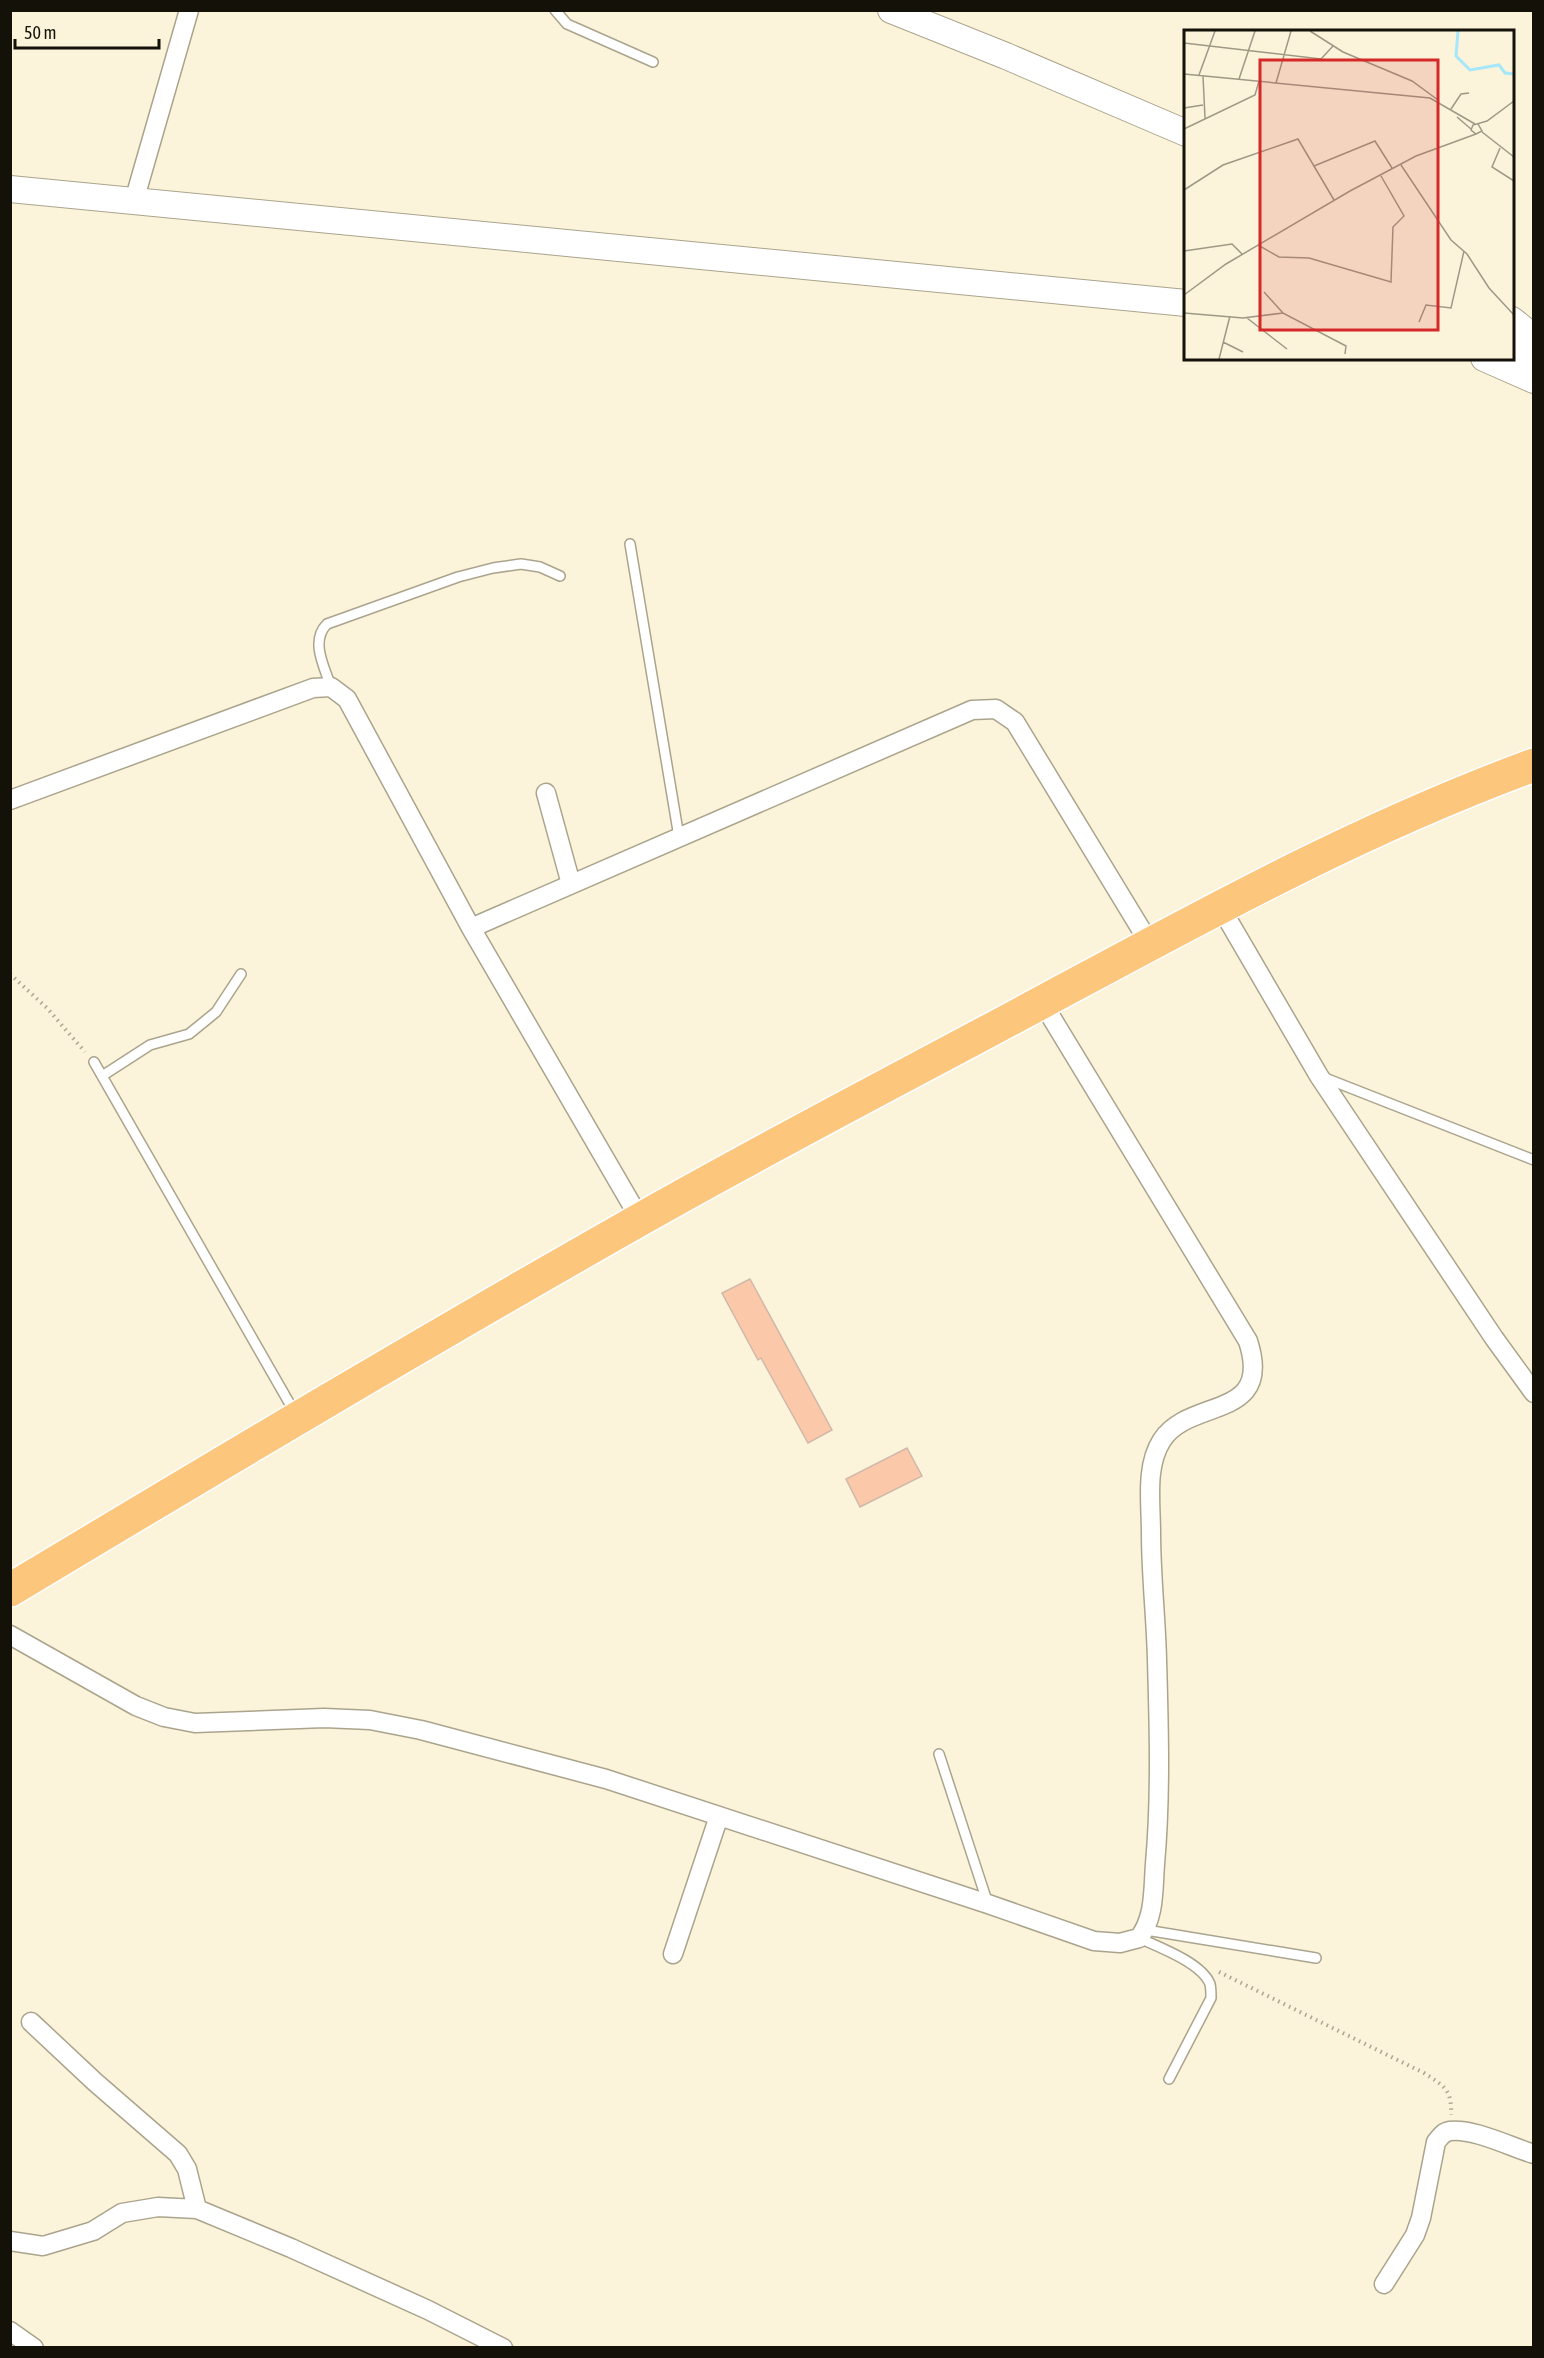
<svg xmlns="http://www.w3.org/2000/svg" width="1544" height="2358" font-family="'Asap Condensed',sans-serif">
<rect width="100%" height="100%" fill="#fbf3da"/>
<!-- building -->
<path fill="#fbc9aa" stroke="#d0b8a9" stroke-width="1.5" d="M750,1279L832,1430L808,1443L761,1358L758,1360L722,1293Z
M907,1448L922,1476L860,1507L846,1479Z"/>
<g fill="none" stroke-linecap="round" stroke-linejoin="round">
<defs>
<path id="lane" d="M555,10L567,24L653,62
M630,544L679,837
M331,687C324,666 310,641 327,624L458,577L493,568L521,564L540,567L560,576
M94,1062L295,1413
M102,1076L150,1045L189,1034L216,1012L241,974
M1325,1078L1534,1160
M939,1754L988,1904
M1146,1930L1316,1958
M1139,1938C1159,1947 1202,1963 1210,1984C1211,1988 1211,1993 1211,1998L1169,2079"/>
<path id="street" d="M134,201L189,10
M546,793L571,884
M10,800L313,688L331,687L347,699L471,928L640,1219
M1221,908L1319,1076L1494,1338L1534,1393
M471,928L972,710L996,709L1015,722L1150,944
M10,1635L136,1706L164,1717L195,1723L324,1718L370,1720L421,1730L606,1779L988,1904L1094,1941L1120,1943L1139,1938C1155,1917 1153,1890 1155,1864C1161,1797 1159,1728 1157,1660C1156,1618 1151,1575 1151,1533C1151,1503 1145,1466 1162,1440C1190,1397 1274,1421 1248,1341L1042,1002
M673,1954L719,1816
M31,2022L95,2082L178,2154L187,2169L197,2209
M10,2241L43,2246L93,2231L122,2213L158,2207L197,2209L291,2248L428,2310L503,2348
M1384,2284L1415,2235L1421,2218L1436,2142C1440,2137 1443,2132 1450,2131C1473,2128 1511,2147 1534,2154
M10,2331L34,2348"/>
<path id="secondary" d="M891,10L1006,56L1186,133
M10,189L1186,303
M1512,320L1534,338
M1512,349L1534,358
M1484,358L1534,380"/>
<path id="highway" d="M10,1590C220,1464 429,1339 641,1219C757,1153 876,1091 994,1028C1170,934 1345,834 1534,765"/>
</defs>
<!-- lane casing -->
<use href="#lane" stroke="#aba48d" stroke-width="12"/>
<!-- street casing -->
<use href="#street" stroke="#aba48d" stroke-width="21"/>
<!-- secondary casing -->
<use href="#secondary" stroke="#aba48d" stroke-width="28"/>
<!-- highway casing -->
<use href="#highway" stroke="#fff" stroke-width="36"/>
<!-- path -->
<path stroke="#aba591" stroke-width="4" stroke-dasharray="1.5 4.5" stroke-linecap="butt" d="M10,974L47,1008L85,1052
M1219,1972L1424,2073C1444,2086 1452,2089 1451,2115"/>
<!-- lane -->
<use href="#lane" stroke="#fff" stroke-width="9"/>
<!-- street -->
<use href="#street" stroke="#fff" stroke-width="18"/>
<!-- secondary -->
<use href="#secondary" stroke="#fff" stroke-width="26"/>
<!-- highway -->
<use href="#highway" stroke="#fdc67d" stroke-width="33"/>
</g>
<!-- overview -->
<g transform="translate(1184 30)">
<rect width="330" height="330" fill="#fbf3da"/>
<path fill="none" stroke="#a6e7fb" stroke-width="3" d="M274,1L272,26L286,40L315,35L321,43L330,44"/>
<path fill="none" stroke="#9e9986" stroke-width="1.5" d="M126,1L159,22L228,51L254,70M0,13L137,29L149,16M0,44L246,68L291,94M15,45L31,1M19,46L21,88M55,49L71,1M92,53L107,1M0,78L19,75M267,79L277,64L285,63M273,87L287,99M294,94L298,101L292,104L287,100L289,95L303,91L330,71M0,99L71,65L75,51M298,102L330,127M316,118L308,137L330,151M217,135L267,210L283,224L305,258L330,285M130,136L191,111L208,138M0,160L39,135L114,109L150,170M74,215L95,227L125,228L207,252L209,197L220,186L197,146M0,221L48,214L58,224M80,262L99,283M0,265L42,234L166,161L232,126L292,104M0,283L59,288L99,283L162,316L161,324M63,288L103,319M235,292L242,275L267,278L280,221M39,312L59,322M35,329L46,286"/>
<path fill="#d62828" fill-opacity="0.15" stroke="#d62828" stroke-width="3" d="M76,30H254V300H76Z"/>
<rect width="330" height="330" fill="none" stroke="#131108" stroke-width="3"/>
</g>
<!-- border -->
<rect width="1544" height="2358" fill="none" stroke="#131108" stroke-width="24"/>
<!-- scale -->
<path d="M15 39v9h144v-9" fill="none" stroke="#131108" stroke-width="3"/>
<text x="24" y="39" font-size="18" fill="#131108" stroke="#fbf3da" stroke-width="4.5" paint-order="stroke">50 m</text>
</svg>
